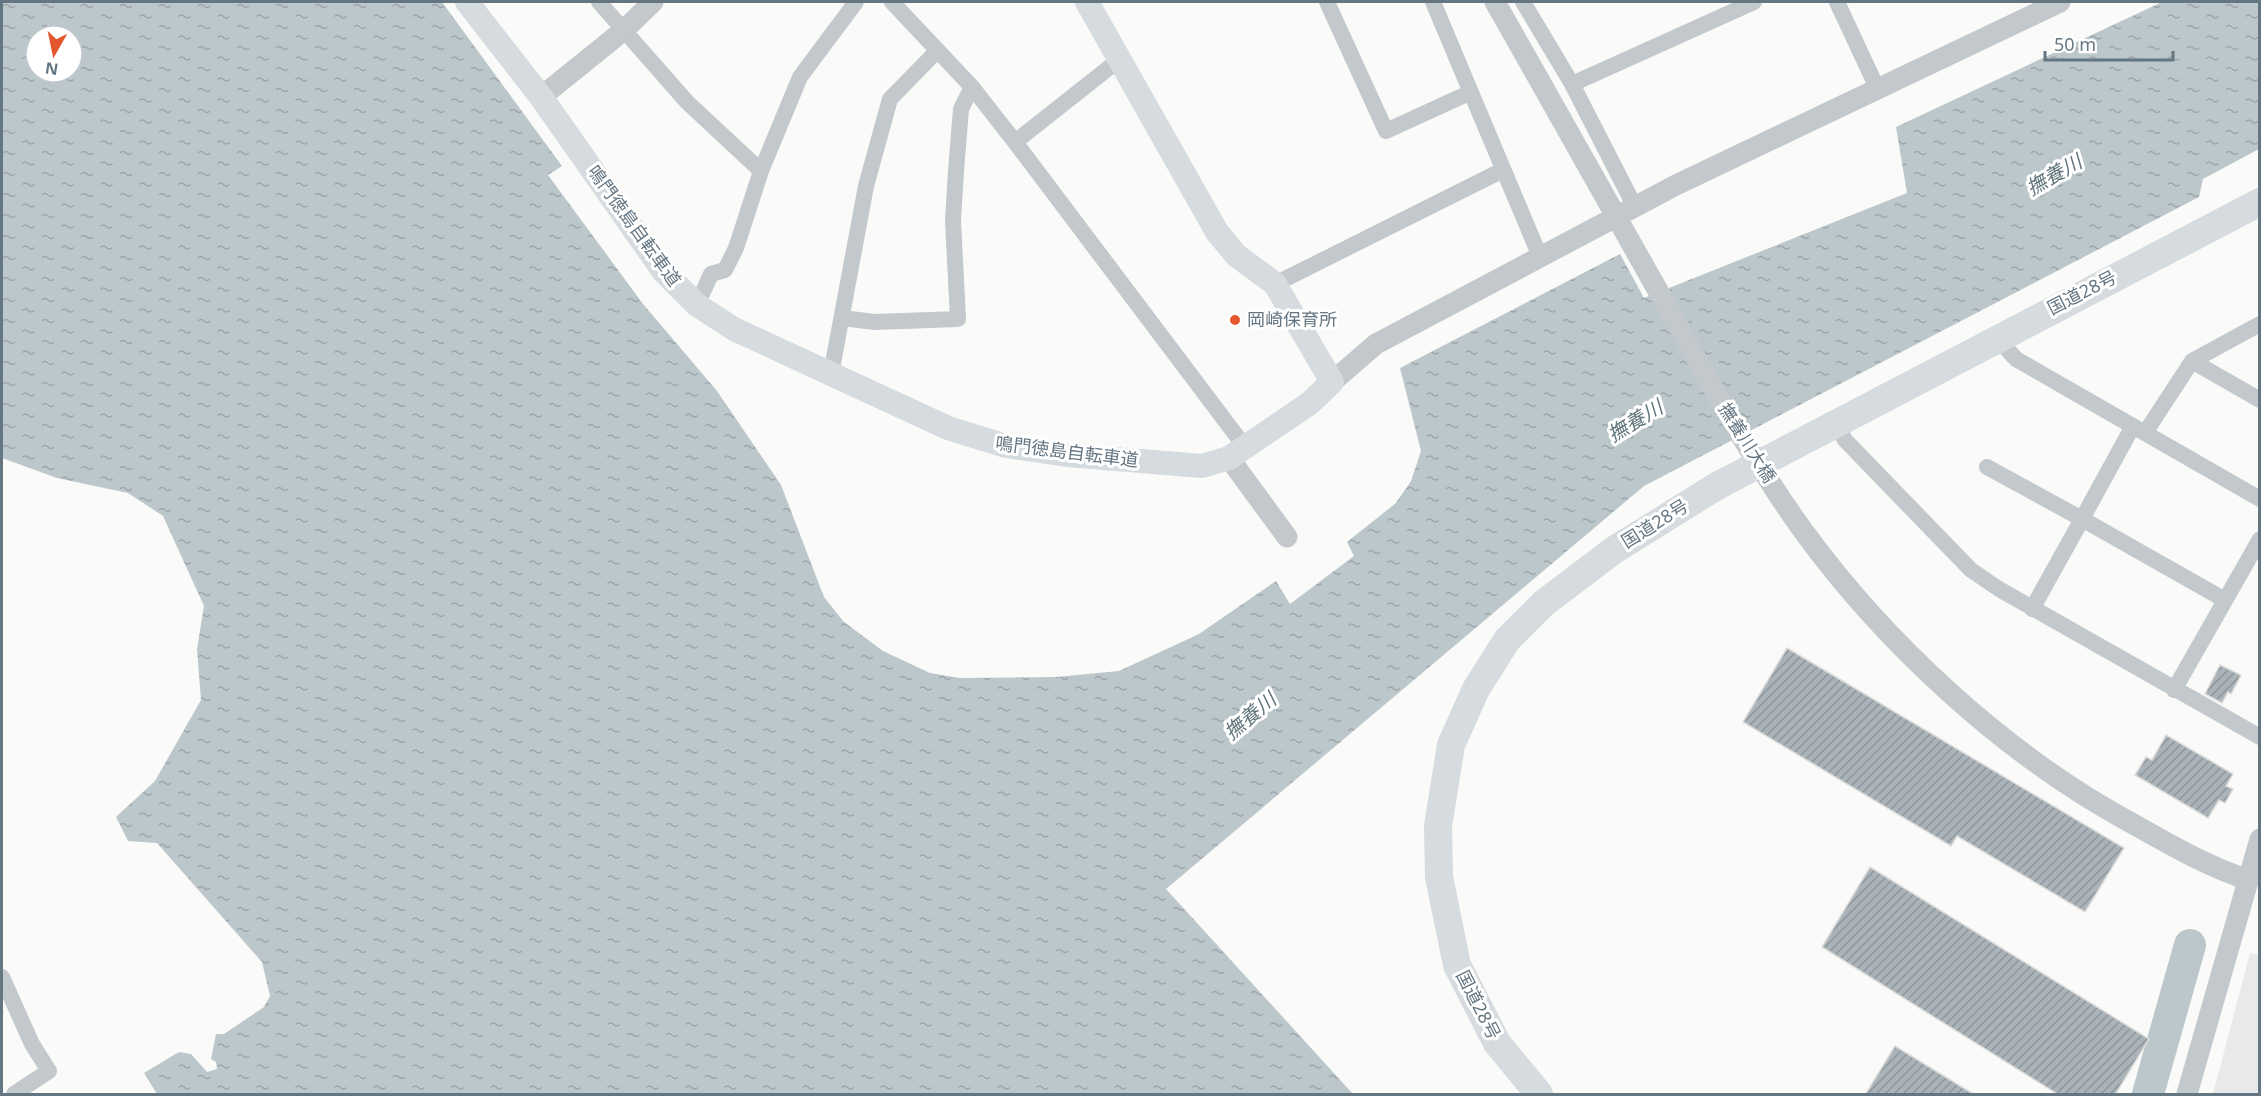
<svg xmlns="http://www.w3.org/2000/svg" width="2261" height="1096" font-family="'Noto Sans','Noto Sans JP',sans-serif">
<defs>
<pattern id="water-ripples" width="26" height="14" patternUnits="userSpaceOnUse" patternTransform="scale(1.5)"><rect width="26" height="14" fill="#bbc7cb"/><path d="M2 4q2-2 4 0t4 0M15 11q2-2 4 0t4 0" fill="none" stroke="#9ca6aa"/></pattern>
<pattern id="building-hatch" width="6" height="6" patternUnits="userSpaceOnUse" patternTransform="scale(1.5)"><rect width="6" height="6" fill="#aab3b9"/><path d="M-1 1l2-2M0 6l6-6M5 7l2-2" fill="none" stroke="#8e969c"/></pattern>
</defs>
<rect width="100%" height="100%" fill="#fafaf8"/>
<!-- built -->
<path fill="#e8e9e9" d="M2250,953L2259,955V1094H2213Z"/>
<!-- water -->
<path fill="url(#water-ripples)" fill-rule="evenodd" d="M2,2H442L562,166L548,175L643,304L717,391L781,485L824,597L844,622L883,651L930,673L960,678L1056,677L1119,671L1199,634L1276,581L1290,604L1354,556L1347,542L1396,503L1411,481L1421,451L1400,368L1620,254L1644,298L1907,193L1896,127L2162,2H2259V149L2203,179L2199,197L1644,486L1166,889L1353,1094H157L144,1073L179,1052L191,1054L207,1072L217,1069L216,1062L211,1059L216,1034H224L264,1007L270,996L262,962L157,843L128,841L116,817L155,781L201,700L197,649L204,606L163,516L128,493L57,478L2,458ZM36,36H72V72H36Z"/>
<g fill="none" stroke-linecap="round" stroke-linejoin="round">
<!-- river -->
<path stroke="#bbc7cb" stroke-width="32" d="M2148,1094L2190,945"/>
</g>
<!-- building -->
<path fill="url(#building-hatch)" stroke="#dcdcda" stroke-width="1.5" d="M1787,648L2124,848L2085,912L1957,836L1951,846L1743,722Z
M2220,665L2241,675L2231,694L2228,692L2222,703L2205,694Z
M2166,735L2233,774L2226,786L2233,789L2225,803L2219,800L2208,818L2135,775L2146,757L2152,760Z
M1870,867L2149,1039L2115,1095H2059L1822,947Z
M1895,1046L1975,1095H1865Z"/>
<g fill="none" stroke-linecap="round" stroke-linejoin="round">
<!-- minor -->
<path stroke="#c3c8cc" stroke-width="16" d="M599,2L687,102L761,171
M892,2L972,87L1015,142L1245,447
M1327,2L1386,131L1469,93
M1433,2L1541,259
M1523,2L1572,84L1635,207
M1837,2L1878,90
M1572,84L1754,2
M1015,142L1120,59
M1275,284L1503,170
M697,305L711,274L725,270L736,248L761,171L800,77L856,2
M842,318L875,322L958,319L953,221L956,171L961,109L972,87
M1996,337L2016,359L2260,499
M2192,361L2260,324
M831,374L866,186L890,99L937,51
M1836,424L1845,440L1971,570L1999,589L2260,737
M2145,433L2192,361L2260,400
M1987,467L2082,519L2133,426
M2032,609L2082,519L2225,600
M2174,690L2260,539
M2,977L32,1044L49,1071L14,1094"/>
<!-- tertiary -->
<path stroke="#c3c8cc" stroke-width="21" d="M1495,2C1548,95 1600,188 1653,282C1701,366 1747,453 1804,532C1886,644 2004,753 2126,820C2166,842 2205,866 2249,880
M541,97L624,30L653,2
M1332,382L1376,344L1676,185L2060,2
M1229,458L1287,537
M2187,1094L2260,839"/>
<!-- secondary -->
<path stroke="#d6dbdf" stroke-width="24" d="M467,2L541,97L664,272L697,305L734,329L948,428L1006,446L1067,455L1202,466L1229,458L1310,403L1332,382L1275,284L1236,255L1217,232L1087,2"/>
<!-- trunk -->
<path stroke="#d6dbdf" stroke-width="28" d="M1539,1094L1497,1043L1457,965L1439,877L1438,826L1451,745L1476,689L1507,640L1544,603L1614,550L1717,486L2260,202"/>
</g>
<!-- markers -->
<circle fill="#e4572e" stroke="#fff" stroke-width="2" cx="1235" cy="320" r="6"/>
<g text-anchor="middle" stroke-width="6" stroke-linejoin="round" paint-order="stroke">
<!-- street labels -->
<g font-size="18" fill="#657683" stroke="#fff">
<text transform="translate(634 226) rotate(54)" y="6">鳴門徳島自転車道</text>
<text transform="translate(2082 293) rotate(-27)" y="6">国道28号</text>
<text transform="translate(1747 443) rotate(58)" y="6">撫養川大橋</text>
<text transform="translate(1067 452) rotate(7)" y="6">鳴門徳島自転車道</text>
<text transform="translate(1655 524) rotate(-32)" y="6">国道28号</text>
<text transform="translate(1478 1005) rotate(63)" y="6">国道28号</text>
</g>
<!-- poi labels -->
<g font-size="18" fill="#657683" stroke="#fff" text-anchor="start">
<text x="1247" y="326">岡崎保育所</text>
</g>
<!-- water labels -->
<g font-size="20" font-style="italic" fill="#60757c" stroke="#fff">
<text transform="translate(2054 175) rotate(-30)" y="7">撫養川</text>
<text transform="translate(1635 421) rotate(-31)" y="7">撫養川</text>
<text transform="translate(1250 716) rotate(-40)" y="7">撫養川</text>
</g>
</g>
<!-- border -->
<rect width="2261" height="1096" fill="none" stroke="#657683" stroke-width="6"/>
<!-- north arrow -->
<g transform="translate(54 54) rotate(189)"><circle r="28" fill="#ffffff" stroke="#c1c8cd" stroke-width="1.5"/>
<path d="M0-4.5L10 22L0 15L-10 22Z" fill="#e4572e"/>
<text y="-9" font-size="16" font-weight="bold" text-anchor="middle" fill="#657683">N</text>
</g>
<!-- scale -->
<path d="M2045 51v9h128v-9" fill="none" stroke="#657683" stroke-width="3"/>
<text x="2054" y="51" font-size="18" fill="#657683" stroke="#ffffff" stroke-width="4.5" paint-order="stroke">50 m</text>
</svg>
